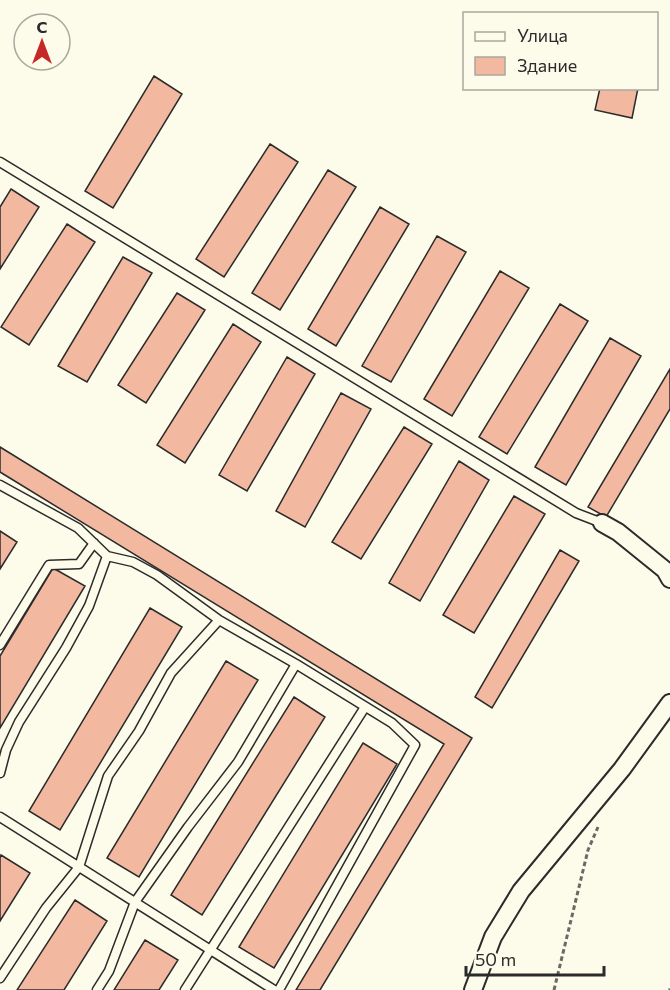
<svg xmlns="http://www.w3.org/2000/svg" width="670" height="990" font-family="Commissioner,sans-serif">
<rect width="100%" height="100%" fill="#fdfbea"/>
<!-- building -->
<path fill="#f2b8a0" stroke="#2b2b2b" stroke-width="1.5" d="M154,76L182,94L113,208L85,191Z
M600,88H638L632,118L595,110Z
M270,144L298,162L224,277L196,259Z
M328,170L356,187L280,310L252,293Z
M11,189L39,207L0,269V207Z
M380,207L409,224L336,346L308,329Z
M67,224L95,242L29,345L1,327Z
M437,236L466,252L391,382L362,366Z
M123,257L152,273L87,382L58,366Z
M500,271L529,288L452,416L424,399Z
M177,293L205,310L146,403L118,385Z
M560,304L588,321L507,454L479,437Z
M233,324L261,342L185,463L157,445Z
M610,338L641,356L566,485L535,467Z
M287,357L315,374L247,491L219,475Z
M670,369V409L606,517L588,507Z
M341,393L371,409L305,527L276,511Z
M404,427L432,444L361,559L332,542Z
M0,447L472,738L320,990H296L444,744L0,472Z
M459,461L489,480L420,601L389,583Z
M514,496L545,514L474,633L443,615Z
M0,531L17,542L0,569Z
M560,550L579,561L492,708L475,697Z
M53,568L85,586L0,728V656Z
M150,608L182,627L60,830L29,811Z
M226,661L258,680L139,877L107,858Z
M294,697L325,717L202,915L171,895Z
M363,743L397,764L274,968L239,947Z
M1,855L30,873L0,921V858Z
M75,900L107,921L64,990H17Z
M145,940L178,960L159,990H114Z"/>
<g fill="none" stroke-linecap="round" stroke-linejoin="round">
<defs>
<path id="service" d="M0,162L576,513L602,523
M0,485L78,528L107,556L133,562L157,575L219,620L296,664L392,723L415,745L279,990
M0,645L49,565L79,564L94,543
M0,773L6,750L19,722L66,648L89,606L107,556
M0,817L274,990
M0,978L46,908L79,867L108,776L139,731L171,673L219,620
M97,990L109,971L135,902L188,827L238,762L296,664
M185,990L365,707"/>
<path id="minor" d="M602,523L618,532L665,570L670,579
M473,990L493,937L521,891L622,769L670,703"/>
</defs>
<!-- service casing -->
<use href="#service" stroke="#2b2b2b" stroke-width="11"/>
<!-- minor casing -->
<use href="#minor" stroke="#2b2b2b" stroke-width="20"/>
<!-- path -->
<path stroke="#6a6964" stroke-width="3" stroke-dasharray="4.5 3" stroke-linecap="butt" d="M554,990L588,850L598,827
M669,990L670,989"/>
<!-- service -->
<use href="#service" stroke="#fdfbea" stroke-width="8"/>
<!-- minor -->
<use href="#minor" stroke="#fdfbea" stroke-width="16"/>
</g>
<!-- legend -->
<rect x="463" y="12" width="195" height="78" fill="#fdfbea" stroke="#a9a89e" stroke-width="1.5"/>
<rect x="475" y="32" width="30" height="9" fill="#fdfbea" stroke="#a9a89e" stroke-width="1.5"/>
<text x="517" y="42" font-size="18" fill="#2b2b2b">Улица</text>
<rect x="475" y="57" width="30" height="18" fill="#f2b8a0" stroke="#a9a89e" stroke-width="1.5"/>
<text x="517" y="72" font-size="18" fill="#2b2b2b">Здание</text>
<!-- north arrow -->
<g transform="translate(42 42)"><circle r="28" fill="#fdfbea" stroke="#a9a89e" stroke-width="1.5"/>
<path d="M0-4.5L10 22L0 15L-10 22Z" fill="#c62828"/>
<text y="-9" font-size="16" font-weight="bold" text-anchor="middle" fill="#2b2b2b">С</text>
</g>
<!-- scale -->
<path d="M466 966v9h138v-9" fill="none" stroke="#2b2b2b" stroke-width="3"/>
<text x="475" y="966" font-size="18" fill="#2b2b2b" stroke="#fdfbea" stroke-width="4.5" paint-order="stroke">50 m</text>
</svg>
